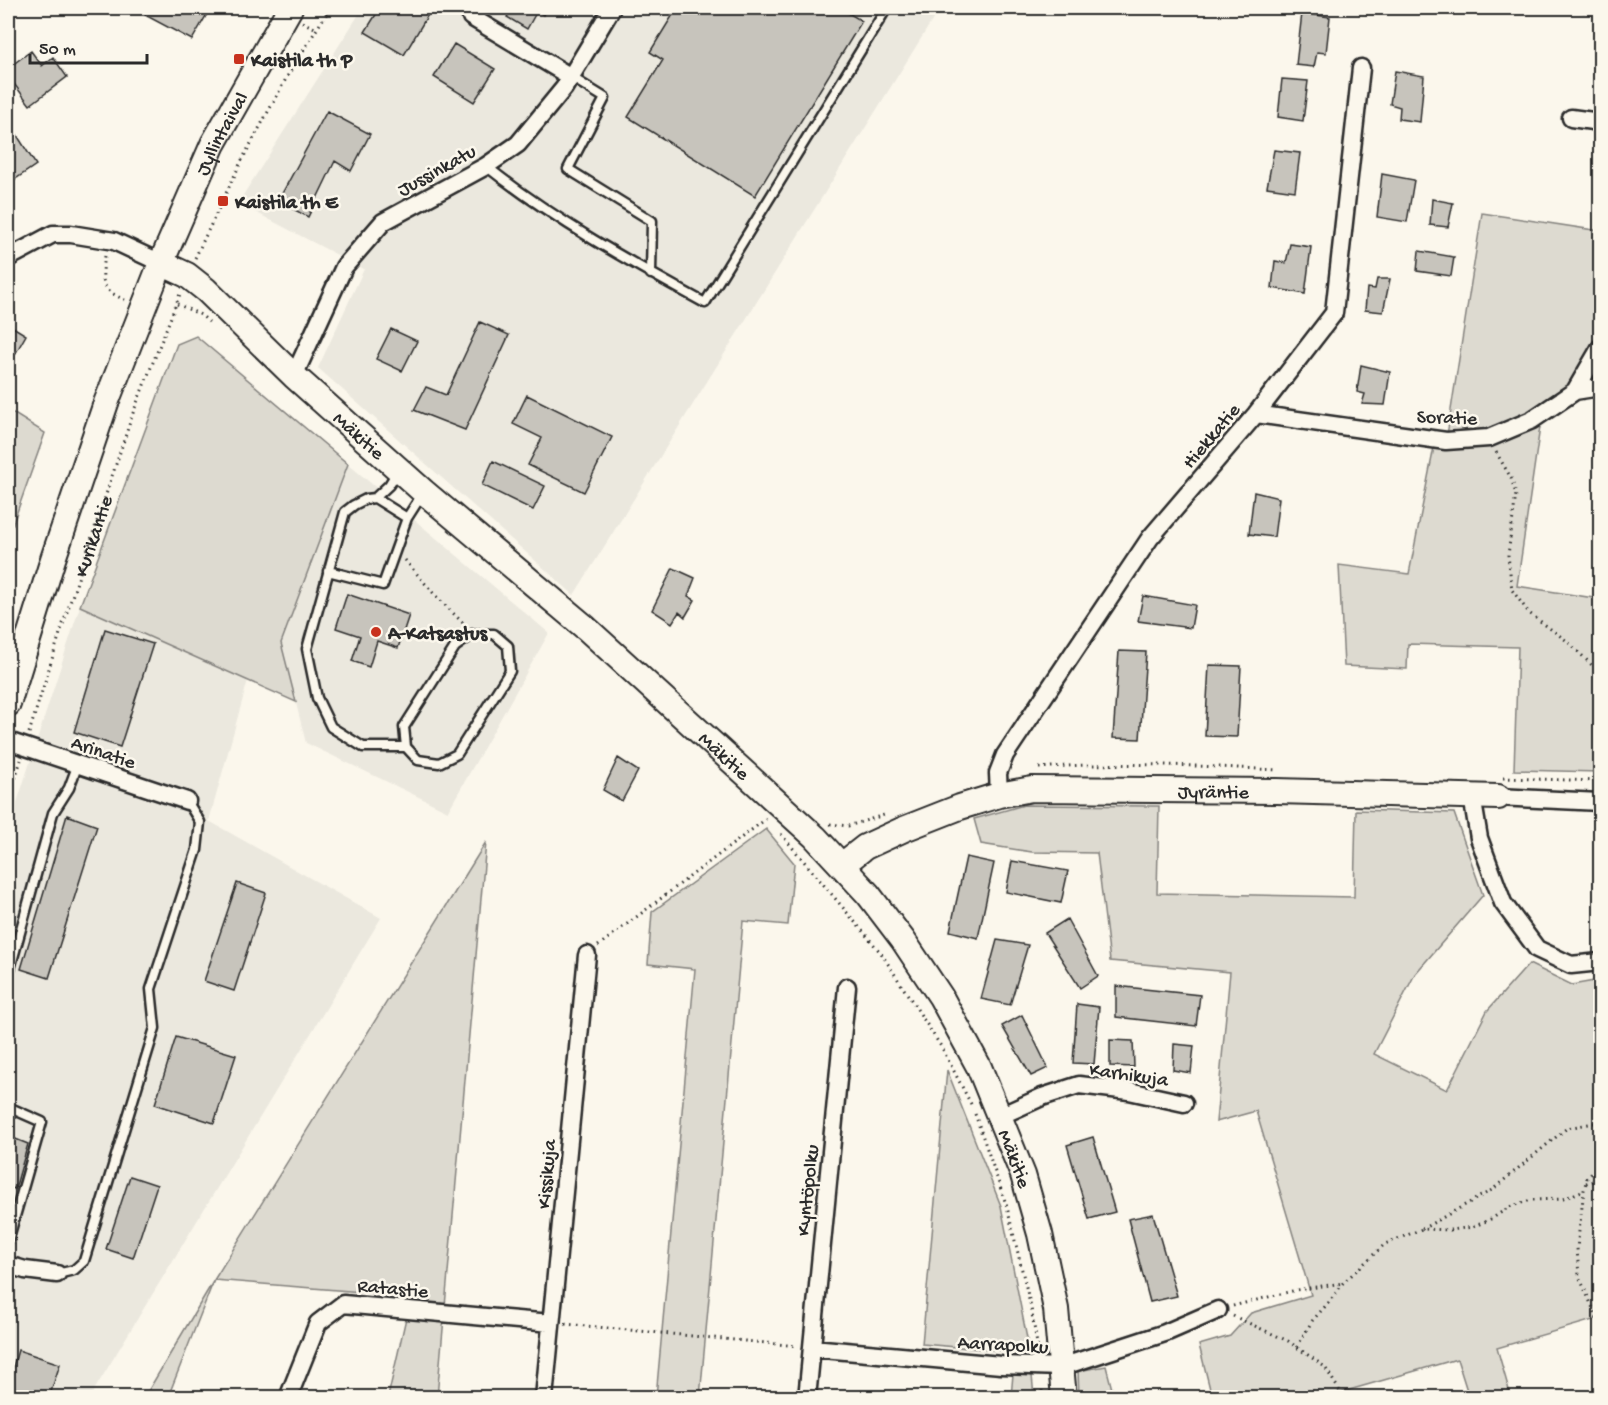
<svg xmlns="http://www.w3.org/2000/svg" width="1608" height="1405" font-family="'Gochi Hand',sans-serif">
<rect width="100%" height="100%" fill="#fbf7ec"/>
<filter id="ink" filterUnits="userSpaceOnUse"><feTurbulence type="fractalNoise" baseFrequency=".0167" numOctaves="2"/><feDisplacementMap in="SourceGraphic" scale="12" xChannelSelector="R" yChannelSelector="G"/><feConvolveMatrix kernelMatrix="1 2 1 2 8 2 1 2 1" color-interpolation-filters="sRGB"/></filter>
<g filter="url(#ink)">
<!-- built -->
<path fill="#ebe8de" d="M363,8H940L574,595L318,368L364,269L238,203Z
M348,464L549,633L448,811L306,743L281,643Z
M80,606L248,680L209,821L381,918L90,1397L8,1398V831Z"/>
<!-- green -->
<path fill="#dddad0" stroke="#84827e" stroke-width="1.5" d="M1554,8H1600V14Z
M1482,213L1600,231V369L1594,379L1541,420L1517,586L1600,599V772L1514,770L1518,647L1408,644L1407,669L1344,666L1339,565L1409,574L1434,447L1445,448Z
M196,336L348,464L281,643L296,702L80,606L177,344Z
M8,410L45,433L11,529L8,527Z
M1024,805L1159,806L1157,893L1354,897L1356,810L1454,813L1483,895L1415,974L1374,1054L1447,1090L1487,1011L1529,964L1572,985L1600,980V1318L1497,1348L1511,1397H1469L1457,1359L1325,1397H1212L1199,1345L1230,1336L1251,1313L1311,1295L1256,1111L1216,1122L1230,972L1110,961L1097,853L1032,852L981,844L974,819Z
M766,829L794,863L788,925L743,921L700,1397H656L695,969L648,964L652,912Z
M486,842L437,1397H388L411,1296L214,1280L168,1397L144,1398L214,1280Z
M947,1070L1001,1206L1030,1354L1034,1397H1011L1015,1352L922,1344Z
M1106,1366L1114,1397H1079L1078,1371Z"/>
<!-- building -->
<path fill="#c7c4bc" stroke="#2b2b2b" stroke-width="1.5" d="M149,8H194L207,14L192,40L145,15Z
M380,8H432L404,55L365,32Z
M513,8H547L543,15L537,11L527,29L507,17Z
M677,8H840L862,21L755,196L628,117L663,60L650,52Z
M1302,13L1330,17L1326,53L1317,52L1314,67L1296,65Z
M454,44L495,69L474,102L434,77Z
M31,51L42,66L53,57L67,77L30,105L8,76V68Z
M1395,71L1424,76L1420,122L1399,119L1400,107L1390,104Z
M1282,79L1308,81L1303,121L1278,117Z
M327,111L370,134L351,171L335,161L308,217L278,201Z
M8,121L36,165L8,184Z
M1274,150L1300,153L1295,191L1267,187Z
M1382,174L1414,180L1407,222L1377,217Z
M1432,199L1453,203L1448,227L1430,225Z
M1290,244L1311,247L1305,294L1272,288L1275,261L1286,263Z
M1419,251L1454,257L1451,276L1417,271Z
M1377,279H1390L1383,312L1365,310L1367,288L1375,289Z
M480,322L509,335L465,430L414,410L426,387L446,395Z
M8,324L26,335L10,363L8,361Z
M391,329L417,341L402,371L376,359Z
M1361,365L1390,372L1385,405L1362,404L1365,394L1357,392Z
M527,395L612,437L584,492L528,465L542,438L513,424Z
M493,461L545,486L533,510L482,485Z
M1254,492L1279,498L1274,537L1249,534Z
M673,568L695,578L688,596L695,600L685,617L679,612L672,623L652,610Z
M347,594L409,615L398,648L377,641L369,667L352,661L360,636L336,628Z
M1143,596L1195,605L1191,628L1138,621Z
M105,629L153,644L120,747L74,732Z
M1119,651L1146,652L1140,739L1113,738Z
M1209,665L1241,666L1237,737L1205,736Z
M618,758L638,771L622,801L603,790Z
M67,815L97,826L49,978L21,969Z
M966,857L994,863L978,938L950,931Z
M1012,861L1068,871L1061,903L1006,892Z
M237,883L266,893L234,991L204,981Z
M1067,919L1098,976L1080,988L1045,933Z
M997,940L1028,945L1010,1005L981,999Z
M1116,986L1200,995L1196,1026L1116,1017Z
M1077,1004L1099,1007L1094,1064L1073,1063Z
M1022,1015L1048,1068L1031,1076L1002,1026Z
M176,1037L236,1055L214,1123L155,1104Z
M1110,1040L1133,1041L1134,1067L1110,1066Z
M1174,1044L1194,1046L1191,1073L1173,1070Z
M8,1136L28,1144L15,1189L8,1187Z
M1093,1137L1115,1212L1089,1219L1067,1145Z
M130,1176L157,1185L133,1258L106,1249Z
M1153,1214L1177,1296L1150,1302L1128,1219Z
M18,1350L60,1364L49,1398H8V1384Z"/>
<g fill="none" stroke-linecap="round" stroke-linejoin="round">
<defs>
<path id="lane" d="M571,77L605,98L568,169L652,221L651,274
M486,166C554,220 630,262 705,303L885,11L881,8
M398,470L389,485L375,498L366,499L354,505L345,512L307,649L317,698L331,727L363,747H406L418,760L439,763L457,754L510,671L508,646L494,634H473L455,647L404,727L406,747
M407,518L423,493
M328,571L383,585L407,518L375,498
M8,976L53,813L69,788L78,764
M8,1107L42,1122L8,1241
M57,1274L74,1270L84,1261L155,1028L151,989L197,850L200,822L187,801"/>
<path id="street" d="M471,17L571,77
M1571,118L1600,122
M8,258L53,234H71L114,241L161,263
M294,376L344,267L383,222L486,166L518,144L564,88L612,8
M1575,391L1600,387
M1256,414L1446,441L1489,438L1532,420L1575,391L1600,348
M8,741L187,801
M999,795L998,773L1005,755L1150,538L1256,414L1334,313L1361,68
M1472,796L1479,838L1503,903L1537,949L1571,965L1600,962
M1498,797L1600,802
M1000,1116L1042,1097L1079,1085L1129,1091L1184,1103
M8,1265L25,1270L57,1274
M812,1348L1001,1365L1061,1367L1165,1333L1218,1310
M288,1398L318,1323L343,1304L551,1323
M544,1398L587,955
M807,1398L847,987"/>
<g id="secondary">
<path id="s2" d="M161,263L187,275L206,290L294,376L424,492L586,628L815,837L868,894L903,940L941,997L979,1067L1023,1175L1040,1234L1056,1309L1064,1398"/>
<path id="s3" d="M8,704L53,559L106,403L161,263L213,144L290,8"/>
<path id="s4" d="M842,865L865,847L904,829L960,807L999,795L1032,789L1277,791L1498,797"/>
</g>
</defs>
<!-- lane casing -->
<use href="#lane" stroke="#2b2b2b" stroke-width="13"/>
<!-- street casing -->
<use href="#street" stroke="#2b2b2b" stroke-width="21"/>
<!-- secondary casing -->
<use href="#secondary" stroke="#2b2b2b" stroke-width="28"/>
<!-- path -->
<g stroke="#2b2b2b" stroke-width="3" stroke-dasharray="1.5 4.5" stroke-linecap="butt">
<path d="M302,22L317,29"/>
<path d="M105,256C101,282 100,289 125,300"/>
<path d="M195,258L242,160L288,75L330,8"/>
<path d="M177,304L201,315L209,322"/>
<path d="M1496,452L1511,478L1516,494L1508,555L1512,590L1529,613L1567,641L1600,673"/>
<path d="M405,560L435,595L465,625"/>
<path id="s1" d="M29,733L62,627L133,413L180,294"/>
<path d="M1039,768C1118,761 1199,766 1278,770"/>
<path d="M1503,778L1600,781"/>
<path d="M8,801L21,760"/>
<path d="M830,824L848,826L884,815"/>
<path d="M781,834L881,953L942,1048L973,1108"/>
<path d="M598,946L766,819"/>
<path d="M975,1114L1007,1207L1031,1308L1038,1350"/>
<path d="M1600,1165L1587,1178L1584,1190L1577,1248L1579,1276L1600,1325"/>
<path d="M1586,1183L1600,1179"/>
<path d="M1422,1229L1492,1190L1567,1128L1600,1122"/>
<path d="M1233,1306L1296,1290L1343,1283"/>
<path d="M1233,1316L1288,1341L1325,1367L1344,1398"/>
<path d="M565,1324L798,1346"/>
<path d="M1297,1347L1312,1321L1330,1301L1343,1283L1385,1244L1422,1229L1451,1230L1473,1227L1493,1218L1509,1207L1531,1200L1563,1199L1584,1190"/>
<path d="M1042,1390V1398"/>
</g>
<!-- lane -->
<use href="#lane" stroke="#fbf7ec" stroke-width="8"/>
<!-- street -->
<use href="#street" stroke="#fbf7ec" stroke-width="16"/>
<!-- secondary -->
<use href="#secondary" stroke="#fbf7ec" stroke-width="24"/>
</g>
</g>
<!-- markers -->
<g fill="#c8321e" stroke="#fbf7ec" stroke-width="2">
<rect x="233" y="53" width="12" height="12" rx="3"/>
<rect x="217" y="195" width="12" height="12" rx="3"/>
<circle cx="376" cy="632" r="6"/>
</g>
<g text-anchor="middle" stroke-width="5" stroke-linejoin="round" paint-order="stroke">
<!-- poi labels -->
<g font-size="20" font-weight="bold" fill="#2b2b2b" stroke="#fbf7ec" text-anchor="start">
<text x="251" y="66">Kaistila th P</text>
<text x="235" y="208">Kaistila th E</text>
<text x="388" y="639">A-Katsastus</text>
</g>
<!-- street labels -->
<g font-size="20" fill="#2b2b2b" stroke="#fbf7ec">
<text dy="7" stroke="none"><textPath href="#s3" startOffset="610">Jyllintaival</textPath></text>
<text transform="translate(436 169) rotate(-29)" y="7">Jussinkatu</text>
<text transform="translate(1447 416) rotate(2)" y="7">Soratie</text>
<text dy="7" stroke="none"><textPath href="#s2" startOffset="264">Mäkitie</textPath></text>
<text transform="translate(1210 435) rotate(-50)" y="7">Hiekkatie</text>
<text dy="7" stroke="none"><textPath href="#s1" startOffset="207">Kurikantie</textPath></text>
<text transform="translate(104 751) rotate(19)" y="7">Arinatie</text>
<text dy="7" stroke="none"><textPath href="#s2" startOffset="750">Mäkitie</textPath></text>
<text dy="7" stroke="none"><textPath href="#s4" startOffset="388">Jyräntie</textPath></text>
<text transform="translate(1129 1073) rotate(8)" y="7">Karhikuja</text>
<text dy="7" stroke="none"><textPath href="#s2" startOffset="1254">Mäkitie</textPath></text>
<text transform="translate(545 1174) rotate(-85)" y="7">Kissikuja</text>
<text transform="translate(806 1190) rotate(-84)" y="7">Kyntöpolku</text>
<text transform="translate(393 1287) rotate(5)" y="7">Ratastie</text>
<text transform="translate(1003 1343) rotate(3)" y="7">Aarrapolku</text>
</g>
</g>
<!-- margin -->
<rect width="1608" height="1405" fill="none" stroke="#fbf7ec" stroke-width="30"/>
<rect x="15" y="15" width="1578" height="1375" fill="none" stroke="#2b2b2b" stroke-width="2" filter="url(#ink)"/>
<!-- scale -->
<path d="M30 54v9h117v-9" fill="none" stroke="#2b2b2b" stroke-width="3"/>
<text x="39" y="54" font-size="18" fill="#2b2b2b" stroke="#fbf7ec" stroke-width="4.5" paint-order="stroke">50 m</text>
</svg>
